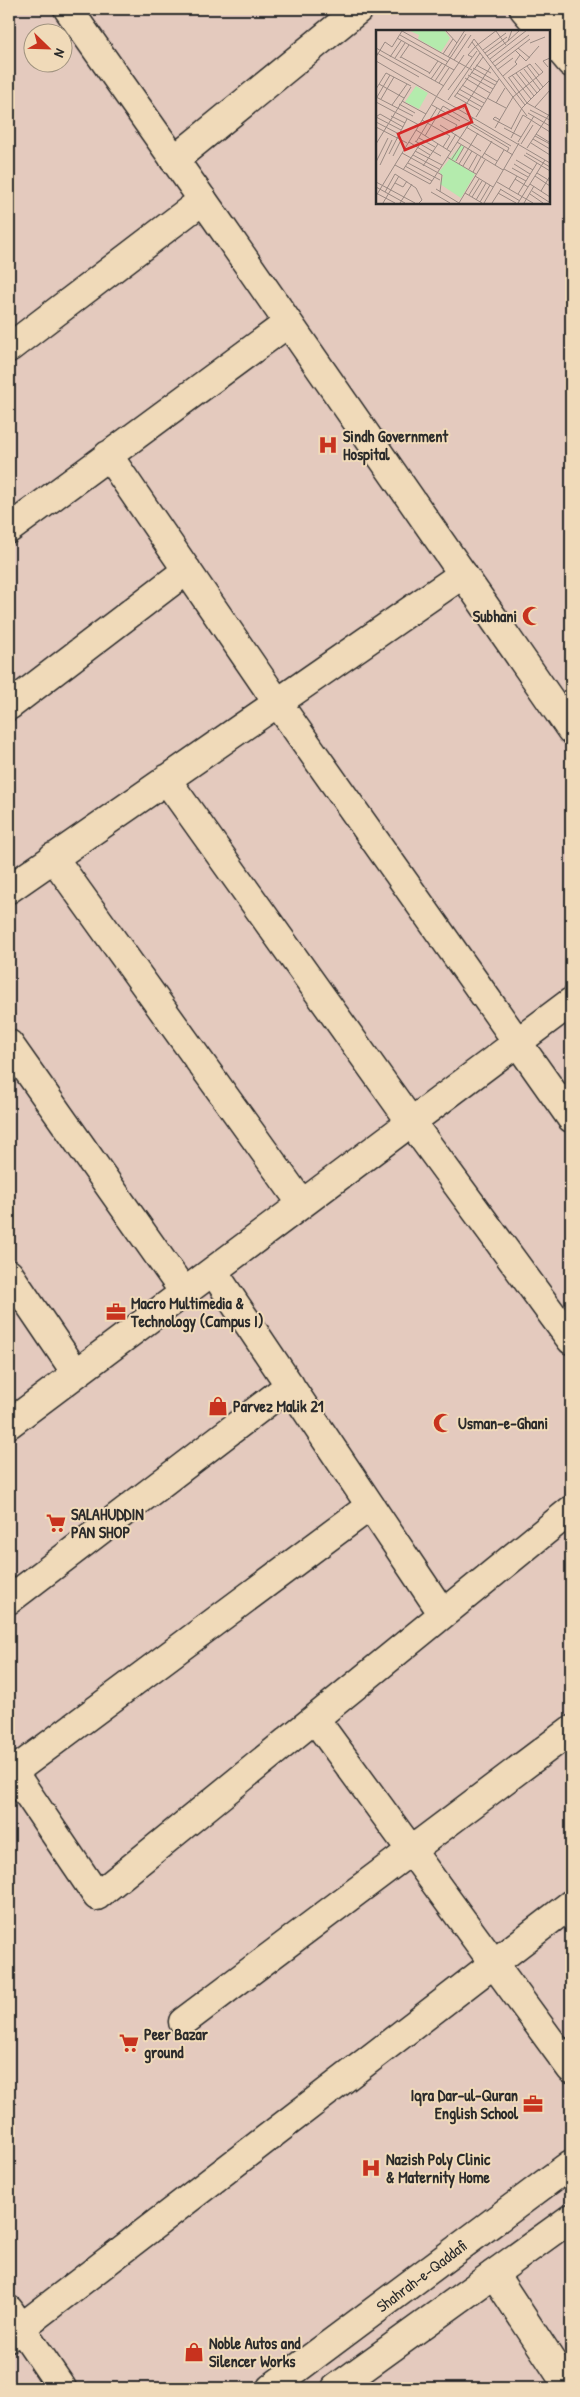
<svg xmlns="http://www.w3.org/2000/svg" width="580" height="2397" font-family="'Patrick Hand',sans-serif">
<rect width="100%" height="100%" fill="#e4cabe"/>
<filter id="ink" filterUnits="userSpaceOnUse"><feTurbulence type="fractalNoise" baseFrequency=".02" numOctaves="2"/><feDisplacementMap in="SourceGraphic" scale="10" xChannelSelector="R" yChannelSelector="G"/><feConvolveMatrix kernelMatrix="1 2 1 2 8 2 1 2 1" color-interpolation-filters="sRGB"/></filter>
<g filter="url(#ink)">
<g fill="none" stroke-linecap="round" stroke-linejoin="round">
<defs>
<path id="minor" d="M524,9L543,31
M546,31L571,11
M549,37L571,63
M174,160L359,9
M9,348L203,200
M108,455L277,702L571,1118
M9,529L288,323
M9,706L187,570
M166,779L411,1122L571,1340
M53,857L302,1204
M9,889L463,574
M9,1044L184,1292
M213,1271L443,1614
M9,1274L76,1373
M9,1424L571,1002
M9,1600L290,1385
M315,1719L571,2069
M9,1766L97,1896L571,1510
M13,1772L370,1506
M183,2022L571,1730
M494,2274L569,2388
M9,2310L62,2388
M9,2337L571,1904"/>
<path id="major" d="M68,9L217,220L571,730
M271,2388L571,2164
M336,2388L571,2218"/>
</defs>
<!-- minor casing -->
<use href="#minor" stroke="#2b2b2b" stroke-width="31"/>
<!-- major casing -->
<use href="#major" stroke="#2b2b2b" stroke-width="31"/>
<!-- minor -->
<use href="#minor" stroke="#f0dab9" stroke-width="28"/>
<!-- major -->
<use href="#major" stroke="#f0dab9" stroke-width="28"/>
</g>
</g>
<!-- icons -->
<defs>
<symbol id="hospital-bare" viewBox="-9 -9 18 18"><path d="M-5-5h3v3.5h4V-5h3V5h-3V1.5h-4V5h-3Z" fill="#c8321e" stroke="#f0dab9" stroke-width="2.5" paint-order="stroke"/></symbol>
<symbol id="mosque-bare" viewBox="-9 -9 18 18"><path d="M3.5-4.9A6 6 0 1 0 3.5 4.9A5 5 0 1 1 3.5-4.9Z" fill="#c8321e" stroke="#f0dab9" stroke-width="2.5" paint-order="stroke"/></symbol>
<symbol id="office-bare" viewBox="-9 -9 18 18"><path d="M-6-3h4V-5.5h4V-3h4V5H-6ZM-1-4.5V-3h2v-1.5ZM-6 0V1H6V0Z" fill="#c8321e" stroke="#f0dab9" stroke-width="2.5" paint-order="stroke"/></symbol>
<symbol id="shop-bare" viewBox="-9 -9 18 18"><path d="M-5-2.5h2.3a2.7 3.5 0 0 1 5.4 0H5L5.5 6h-11ZM-1.5-2.5h3a1.5 2.3 0 0 0-3 0Z" fill="#c8321e" stroke="#f0dab9" stroke-width="2.5" paint-order="stroke"/></symbol>
<symbol id="supermarket-bare" viewBox="-9 -9 18 18"><path d="M-6-5.5h2.5l.6 2H6L4.5 2H-2.5L-4.4-4H-6ZM-1.5 3.2a1.3 1.3 0 1 0 .1 0ZM3 3.2a1.3 1.3 0 1 0 .1 0Z" fill="#c8321e" stroke="#f0dab9" stroke-width="2.5" paint-order="stroke"/></symbol>
</defs>
<g fill-rule="evenodd">
<use href="#hospital-bare" x="314" y="431" width="28" height="28"/>
<use href="#mosque-bare" x="518" y="602" width="28" height="28"/>
<use href="#office-bare" x="102" y="1298" width="28" height="28"/>
<use href="#shop-bare" x="204" y="1392" width="28" height="28"/>
<use href="#mosque-bare" x="429" y="1409" width="28" height="28"/>
<use href="#supermarket-bare" x="42" y="1509" width="28" height="28"/>
<use href="#supermarket-bare" x="115" y="2029" width="28" height="28"/>
<use href="#office-bare" x="519" y="2090" width="28" height="28"/>
<use href="#hospital-bare" x="357" y="2154" width="28" height="28"/>
<use href="#shop-bare" x="180" y="2338" width="28" height="28"/>
</g>
<g text-anchor="middle" stroke-width="4" stroke-linejoin="round" paint-order="stroke">
<!-- poi labels -->
<g font-size="16" font-weight="bold" fill="#2b2b2b" stroke="#f0dab9" text-anchor="start">
<text x="343" y="442">Sindh Government<tspan x="343" dy="18">Hospital</tspan></text>
<text x="517" y="622" text-anchor="end">Subhani</text>
<text x="131" y="1309">Macro Multimedia &amp;<tspan x="131" dy="18">Technology (Campus I)</tspan></text>
<text x="233" y="1412">Parvez Malik 21</text>
<text x="458" y="1429">Usman-e-Ghani</text>
<text x="71" y="1520">SALAHUDDIN<tspan x="71" dy="18">PAN SHOP</tspan></text>
<text x="144" y="2040">Peer Bazar<tspan x="144" dy="18">ground</tspan></text>
<text x="518" y="2101" text-anchor="end">Iqra Dar-ul-Quran<tspan x="518" dy="18">English School</tspan></text>
<text x="386" y="2165">Nazish Poly Clinic<tspan x="386" dy="18">&amp; Maternity Home</tspan></text>
<text x="209" y="2349">Noble Autos and<tspan x="209" dy="18">Silencer Works</tspan></text>
</g>
<!-- street labels -->
<g font-size="16" fill="#2b2b2b" stroke="#f0dab9">
<text transform="translate(421 2276) rotate(-37)" y="6">Shahrah-e-Qaddafi</text>
</g>
</g>
<!-- overview -->
<g transform="translate(376 30)">
<rect width="174" height="174" fill="#e4cabe"/>
<path d="M32,0H68L74,8L65,22L42,9L43,5ZM40,56L52,63L43,79L29,72ZM85,115L88,117L79,132L99,144L85,168L64,154L67,146L63,142Z" fill="#b4ebad"/>
<path fill="none" stroke="#9a8a83" stroke-width="1" d="M69,0L81,13M120,1L130,15M24,5L72,32M21,8L78,40M132,11L144,0M96,12L151,86M154,13L169,7M0,18L68,56M92,18L98,9L149,75M142,18L154,28M107,20L130,3M139,20L150,31L163,16M1,23L43,47M109,23L131,7M67,24L77,9M111,26L132,11L136,0M0,27L9,12L16,17L26,1L96,40M14,27L25,11M25,27L54,43M72,27L89,0M96,27L92,25L100,16L121,0M19,28L29,13M24,28L33,15M114,29L151,0M78,30L95,5M0,31L174,133M116,33L153,5M100,35L115,43M119,36L154,9M151,36L167,57M172,37L167,31L174,28M97,38L121,52M148,39L164,60M121,40L137,28M95,42L119,55M144,42L161,63M10,43L35,56M140,43L158,66M53,44L62,31M92,45L117,59M136,45L155,69M127,46L141,34L139,32L144,25M89,48L114,63M132,48L154,34L163,45M133,48L151,73L174,86M55,49L66,33M59,51L90,4M63,53L73,38M3,54L28,68M86,55L110,69M0,59L10,43M83,59L108,73M72,60L101,21M81,63L106,77M62,64L88,25M78,66L103,80M79,66L107,27M0,67L37,86M1,67L14,45M111,68L130,78M5,69L18,47M72,70L104,23M26,71L50,84M0,72L43,95M120,73L129,58M23,74L39,83M16,75L31,54M56,75L84,91M67,76L135,116M159,77L174,60M87,79L115,36M154,80L174,90M152,83L174,96M62,85L81,95L76,103M15,86L29,93M0,87L4,84L27,97M0,87L25,100M100,87L123,49M46,90L74,106L67,117M124,90L119,87L117,89L136,99M0,92L23,104M93,94L133,118L131,122M64,95L105,121M0,97L31,113M90,97L137,125M119,98L137,67L167,42L159,33M128,98L145,107M135,99L146,78L174,50M40,100L75,122M160,104L173,112M49,106L67,76M159,106L174,114M43,108L59,117M135,108L147,85L174,102M157,109L174,119M39,111L65,126M33,112L54,125M40,112L61,78M81,112L127,140M142,112L158,86M155,113L174,125M0,114L35,57M145,114L157,95M151,118L174,83M71,119L80,104M39,121L66,135M26,123L66,145L64,162M108,123L121,131M150,123L174,137M13,124L31,89M37,125L63,139M148,125L174,141M17,126L25,110M71,127L100,144M106,127L116,111M76,129L85,115M140,130L157,140M80,131L88,117M0,132L12,108M32,133L64,150M83,134L102,103M138,134L154,144M4,135L16,110M19,135L54,154L97,88M119,135L128,120M29,136L56,151M47,136L62,114M87,136L96,121M136,138L152,147M93,139L101,125M128,139L150,151L161,133M27,140L44,114M97,142L105,127M161,143L174,151M99,146L117,157M159,146L174,156M139,149L152,157M0,152L39,173M121,152L157,173M19,153L27,157L31,151M154,154L174,167M0,157L29,173M60,159L83,173M124,159L144,171M133,159L141,146M156,161L173,172M165,161L174,146M9,162L19,144L40,158L46,170L43,173M55,162L74,173M0,163L19,173M89,163L106,173M122,163L140,173M142,164L150,151M154,164L167,173M93,165L103,149M0,166L62,64M96,167L106,151M100,170L110,153M104,172L114,155M7,173L23,146M24,173L36,154M83,173L109,130M108,173L143,113M116,173L125,159M142,173L169,130M148,173L158,156"/>
<path fill="#d62828" fill-opacity="0.15" stroke="#d62828" stroke-width="2.5" d="M89,75L96,92L29,120L22,104Z"/>
<rect width="174" height="174" fill="none" stroke="#2b2b2b" stroke-width="2.5"/>
</g>
<!-- margin -->
<rect width="580" height="2397" fill="none" stroke="#f0dab9" stroke-width="30"/>
<rect x="15" y="15" width="550" height="2367" fill="none" stroke="#2b2b2b" stroke-width="2" filter="url(#ink)"/>
<!-- north arrow -->
<g transform="translate(48 48) rotate(113)"><circle r="24" fill="#f0dab9" stroke="#a19480"/>
<path d="M0-4L9 19L0 12L-9 19Z" fill="#c8321e"/>
<text y="-8" font-size="14" font-weight="bold" text-anchor="middle" fill="#2b2b2b">N</text>
</g>
</svg>
